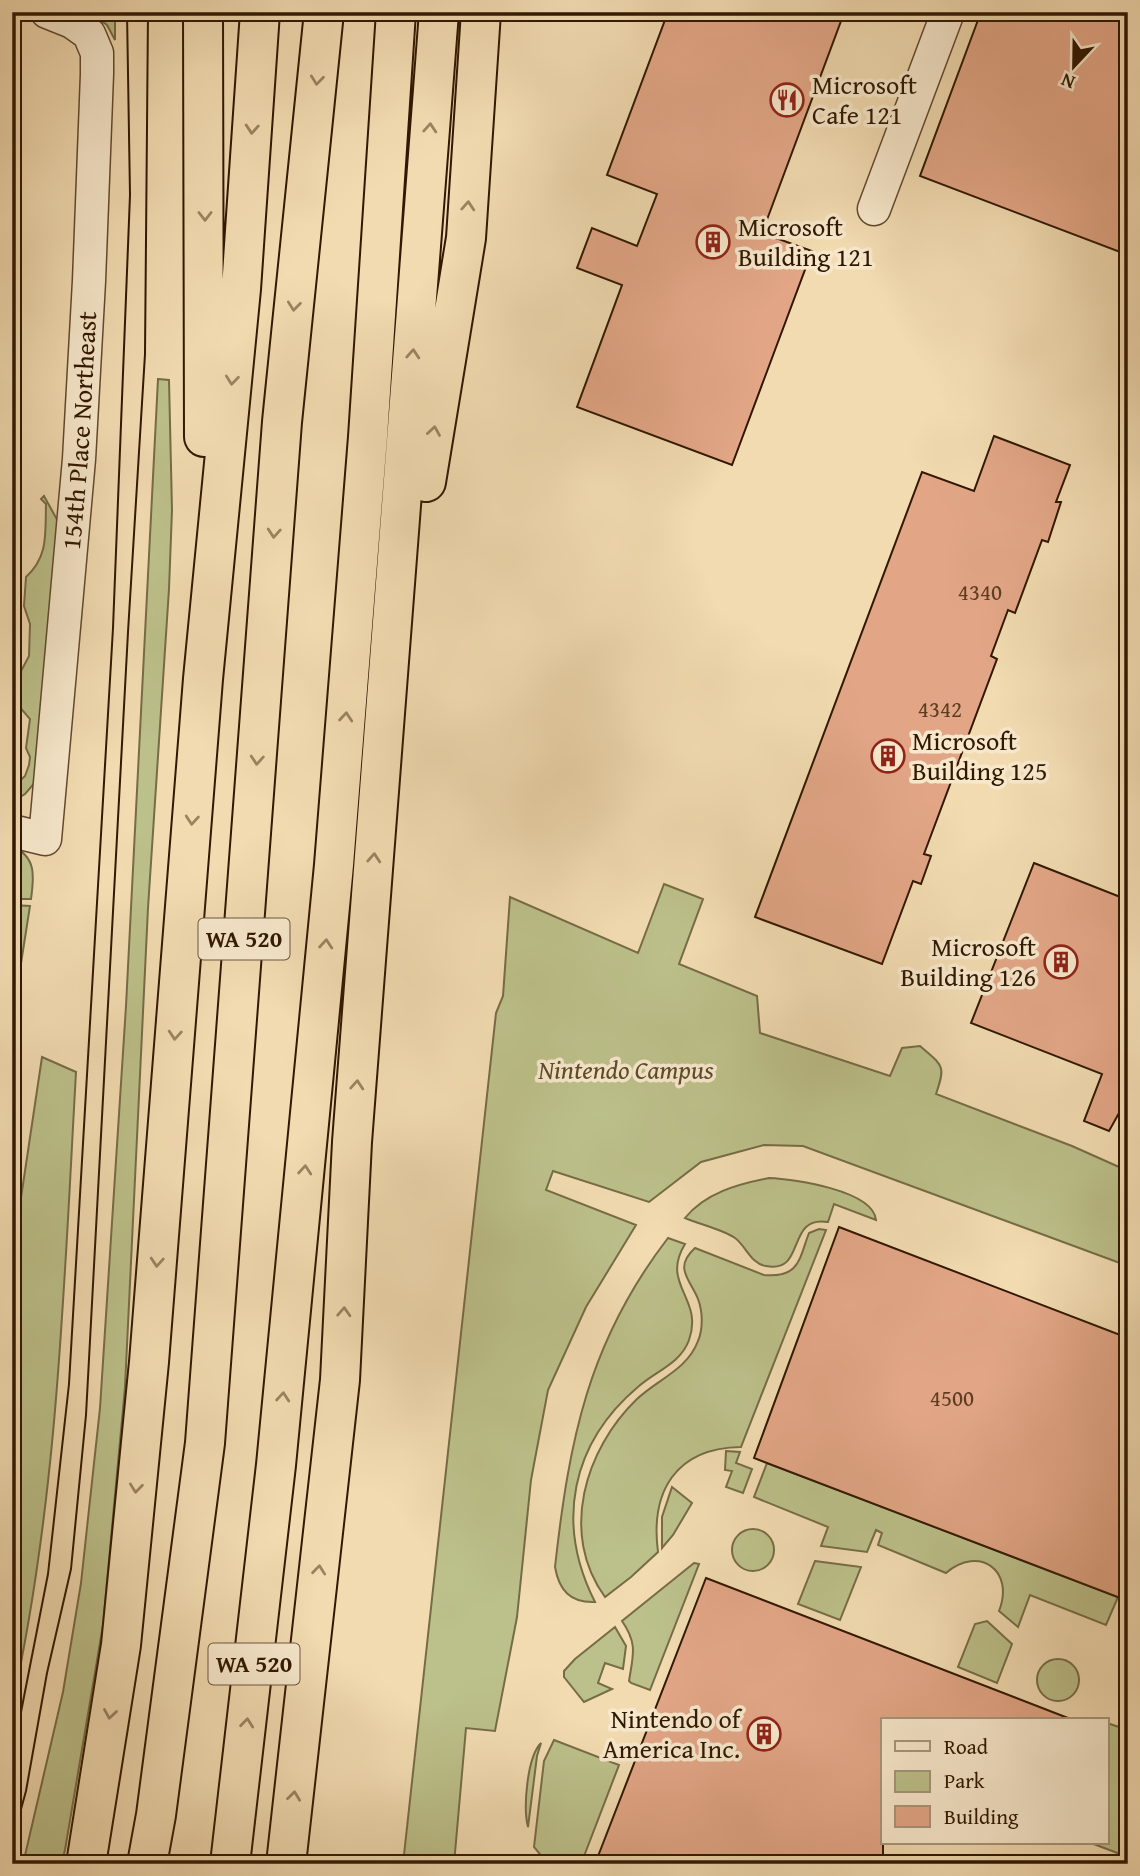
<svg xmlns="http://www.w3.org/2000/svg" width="1140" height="1876" font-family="'Gentium Book Plus',serif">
<rect width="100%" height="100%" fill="#f2dbb1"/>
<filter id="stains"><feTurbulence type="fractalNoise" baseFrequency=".00286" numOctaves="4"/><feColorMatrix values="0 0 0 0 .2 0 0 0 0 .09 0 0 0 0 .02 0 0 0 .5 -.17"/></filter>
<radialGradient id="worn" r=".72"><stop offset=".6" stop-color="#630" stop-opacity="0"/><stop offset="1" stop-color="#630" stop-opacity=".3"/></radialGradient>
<!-- green -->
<path fill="#bcc08a" stroke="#766c46" stroke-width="2" d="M89,12H115V40L107,25Z
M158,379L169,380L172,510L169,589L148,908L125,1387L103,1625L65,1850L61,1864H23L63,1692L81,1583L100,1408L126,1006Z
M44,496L60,525L38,779L25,794L12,802V788L25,776L29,765L30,757L26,748L30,719L17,704L20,673L29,656L30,624L24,606L26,577C49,556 45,533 46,504L41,499Z
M12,846C37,857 34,877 31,899H12Z
M664,884L703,899L679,964L757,996L760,1033L890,1076L902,1048L920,1046C943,1066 946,1065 936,1094L1072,1146L1128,1171V1266L803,1146L764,1145L701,1162L649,1202L553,1171L546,1190L636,1225L586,1307L548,1390L531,1480L517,1617L495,1731L466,1728L454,1864H403L496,1013L503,996L510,897L638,953Z
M12,905L30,906L17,989H12Z
M42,1057L76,1072C64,1283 58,1498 12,1706V1258Z
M769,1178C793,1179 873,1190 876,1220L834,1204L828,1222C785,1215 807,1274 766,1266C751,1264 746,1246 735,1238C724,1230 699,1224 685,1218C705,1193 738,1184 769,1178Z
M819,1229L826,1230L741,1447C676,1448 650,1491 658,1552L631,1577L605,1597C559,1534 585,1449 637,1399C658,1379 687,1370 698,1341C703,1329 703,1312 698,1299C690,1279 673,1268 695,1248L764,1275C800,1278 799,1259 809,1233Z
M668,1238L685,1244C660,1285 704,1298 689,1340C681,1363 656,1371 639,1386C571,1443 555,1523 595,1602C570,1603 559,1590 555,1567C569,1441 588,1342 668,1238Z
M726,1451L740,1452L736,1463L752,1469L743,1493L726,1487L732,1471L725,1470Z
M767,1463L1118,1597L1106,1625L1030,1595L1018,1627L999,1611C1015,1570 979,1545 946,1573L878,1545L882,1533L876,1530L867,1552L821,1546L828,1527L754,1497Z
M672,1487L692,1503L673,1535L662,1548V1517Z
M732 1550a21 21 0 1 1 42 0a21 21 0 1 1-42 0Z
M815,1561L861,1567L840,1620L798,1604Z
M694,1563L699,1564L650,1690L631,1683L629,1681C633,1655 638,1644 622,1621Z
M987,1621L1012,1644L997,1683L958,1667L975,1624Z
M615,1627L626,1646L623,1669L605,1663L598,1683L612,1689L584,1702L564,1677V1671L575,1659Z
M1037 1680a21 21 0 1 1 42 0a21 21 0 1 1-42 0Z
M1107,1723L1128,1730V1857L1091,1843H1107Z
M554,1740L619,1765L581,1864H548L534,1847L544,1761Z
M541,1743L537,1756L528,1827C523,1808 527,1757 541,1743Z"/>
<!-- building -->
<path fill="#e2a686" stroke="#311801" stroke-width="2" d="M668,12H818L841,21L762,233L812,251L732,465L577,407L622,285L577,268L592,228L637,246L657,194L607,175Z
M981,12H1128V255L920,176Z
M994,436L1070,465L1056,502H1061L1048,542L1042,540L1015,613L1008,610L991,656L997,659L924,854L931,856L921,884L913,881L882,964L755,917L922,472L974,491Z
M1034,863L1128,900V1097L1109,1131L1084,1121L1102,1074L971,1023Z
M839,1227L1128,1338V1601L754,1458Z
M706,1578L1068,1718V1720H883V1864H595Z"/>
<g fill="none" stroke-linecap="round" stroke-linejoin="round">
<defs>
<g id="street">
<path d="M874,209L948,12"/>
<path id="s1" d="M12,831L45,839L79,459L89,281L97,74V53L89,34L72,22L47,12"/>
</g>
<path id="highway" d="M203,12L204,437
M426,482L466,238L481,12
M86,1864L121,1645L149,1362L203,679L241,289L260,12
M147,1864L156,1815L205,1443L282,422L324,12
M230,1864L276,1465L334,865L368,437L396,12
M286,1864L340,1380L352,1142L439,12"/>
</defs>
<!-- street casing -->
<use href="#street" stroke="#61492d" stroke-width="35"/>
<!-- highway casing -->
<use href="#highway" stroke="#311801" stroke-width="42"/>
<!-- street -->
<use href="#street" stroke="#f7e8cc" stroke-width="32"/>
<!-- highway -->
<use href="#highway" stroke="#f2dbb1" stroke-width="38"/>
<!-- tram -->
<path stroke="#311801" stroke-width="2" d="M12,1758L48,1574L69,1384L113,628L130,195L127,12
M12,1842L26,1791L47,1673L71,1569L86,1415L128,632L145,354L148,12"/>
</g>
<!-- one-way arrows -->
<defs><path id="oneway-chevron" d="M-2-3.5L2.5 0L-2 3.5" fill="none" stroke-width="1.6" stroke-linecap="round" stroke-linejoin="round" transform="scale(1.75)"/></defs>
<g stroke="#9b8362">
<use href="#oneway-chevron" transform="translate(317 80) rotate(96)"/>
<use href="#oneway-chevron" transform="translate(430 128) rotate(-86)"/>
<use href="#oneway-chevron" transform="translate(252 129) rotate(94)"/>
<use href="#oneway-chevron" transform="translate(468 206) rotate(-86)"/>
<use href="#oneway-chevron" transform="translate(205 216) rotate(90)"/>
<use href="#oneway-chevron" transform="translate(294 306) rotate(96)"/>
<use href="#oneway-chevron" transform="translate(413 354) rotate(-86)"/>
<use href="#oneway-chevron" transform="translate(232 380) rotate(96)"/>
<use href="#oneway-chevron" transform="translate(434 431) rotate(-81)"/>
<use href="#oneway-chevron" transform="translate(274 533) rotate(94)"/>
<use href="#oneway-chevron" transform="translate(346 717) rotate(-85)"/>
<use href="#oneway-chevron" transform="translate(257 760) rotate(94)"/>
<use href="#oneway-chevron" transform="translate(192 820) rotate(95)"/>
<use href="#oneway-chevron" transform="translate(374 858) rotate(-86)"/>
<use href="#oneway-chevron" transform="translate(326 944) rotate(-85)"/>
<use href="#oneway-chevron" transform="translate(175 1035) rotate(94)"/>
<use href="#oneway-chevron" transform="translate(357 1085) rotate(-86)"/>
<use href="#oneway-chevron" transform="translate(305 1170) rotate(-85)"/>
<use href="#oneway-chevron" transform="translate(157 1262) rotate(94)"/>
<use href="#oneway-chevron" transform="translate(344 1312) rotate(-87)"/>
<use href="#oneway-chevron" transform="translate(283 1397) rotate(-85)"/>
<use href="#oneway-chevron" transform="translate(136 1488) rotate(96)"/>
<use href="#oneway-chevron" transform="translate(319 1570) rotate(-84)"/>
<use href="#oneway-chevron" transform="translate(110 1714) rotate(99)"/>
<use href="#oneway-chevron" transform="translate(247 1723) rotate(-84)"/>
<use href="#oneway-chevron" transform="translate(294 1796) rotate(-83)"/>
</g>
<!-- icons -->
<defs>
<symbol id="restaurant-ring" viewBox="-11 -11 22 22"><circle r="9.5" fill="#f7e8cc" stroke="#8f2418" stroke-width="1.5"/><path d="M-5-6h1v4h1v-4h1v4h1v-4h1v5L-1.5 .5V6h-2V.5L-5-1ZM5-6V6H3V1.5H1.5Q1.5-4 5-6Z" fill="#8f2418"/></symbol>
<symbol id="building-ring" viewBox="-11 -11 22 22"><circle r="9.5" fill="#f7e8cc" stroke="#8f2418" stroke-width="1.5"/><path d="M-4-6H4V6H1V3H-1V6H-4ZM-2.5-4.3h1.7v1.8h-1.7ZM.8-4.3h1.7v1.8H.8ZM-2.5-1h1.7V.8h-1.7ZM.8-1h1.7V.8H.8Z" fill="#8f2418"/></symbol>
</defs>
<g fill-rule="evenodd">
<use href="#restaurant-ring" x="768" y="81" width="38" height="38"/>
<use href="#building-ring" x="694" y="223" width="38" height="38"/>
<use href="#building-ring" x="869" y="737" width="38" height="38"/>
<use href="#building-ring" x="1042" y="943" width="38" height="38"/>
<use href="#building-ring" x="745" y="1715" width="38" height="38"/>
</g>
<g text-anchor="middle" stroke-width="7" stroke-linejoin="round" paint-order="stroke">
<!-- number labels -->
<g font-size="23" fill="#5d3c22">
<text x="980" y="600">4340</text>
<text x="940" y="717">4342</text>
<text x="952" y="1406">4500</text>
</g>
<!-- shield labels -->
<g fill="#f7e8cc" stroke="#6c563e" stroke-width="2">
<rect x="198.5" y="918.5" width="91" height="41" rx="5"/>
<rect x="208.5" y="1643.5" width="91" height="41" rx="5"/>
</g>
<g font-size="24" font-weight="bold" fill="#311801">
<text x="244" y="947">WA 520</text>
<text x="254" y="1672">WA 520</text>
</g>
<!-- poi labels -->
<g font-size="26" fill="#311801" stroke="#f7e8cc" text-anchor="start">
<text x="812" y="94">Microsoft<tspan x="812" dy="30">Cafe 121</tspan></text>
<text x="738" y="236">Microsoft<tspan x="738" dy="30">Building 121</tspan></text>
<text x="912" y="750">Microsoft<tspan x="912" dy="30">Building 125</tspan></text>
<text x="1036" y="956" text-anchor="end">Microsoft<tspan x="1036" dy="30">Building 126</tspan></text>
<text x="740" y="1728" text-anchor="end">Nintendo of<tspan x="740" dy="30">America Inc.</tspan></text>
</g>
<!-- street labels -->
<g font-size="26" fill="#311801" stroke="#f7e8cc">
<text dy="9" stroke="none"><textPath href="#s1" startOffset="444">154th Place Northeast</textPath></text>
</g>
<!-- park labels -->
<g font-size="26" font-style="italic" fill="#5b4a2a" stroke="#f7e8cc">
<text x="626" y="1079">Nintendo Campus</text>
</g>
</g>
<!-- margin -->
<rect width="1140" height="1876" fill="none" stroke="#f2dbb1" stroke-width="42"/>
<rect x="14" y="14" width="1112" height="1848" fill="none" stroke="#311801" stroke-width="3.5"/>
<rect x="21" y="21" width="1098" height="1834" fill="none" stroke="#311801" stroke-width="2"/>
<!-- legend -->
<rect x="881" y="1718" width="228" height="126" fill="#f7e8cc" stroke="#a8957b" stroke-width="2"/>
<rect x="895" y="1741" width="35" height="10" fill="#f7e8cc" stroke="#a8957b" stroke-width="2"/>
<text x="944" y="1754" font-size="21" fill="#311801">Road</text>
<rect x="895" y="1771" width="35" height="21" fill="#bcc08a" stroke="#a8957b" stroke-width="2"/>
<text x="944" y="1788" font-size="21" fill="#311801">Park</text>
<rect x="895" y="1806" width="35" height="21" fill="#e2a686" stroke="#a8957b" stroke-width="2"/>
<text x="944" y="1824" font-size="21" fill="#311801">Building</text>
<!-- north arrow -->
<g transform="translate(1074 66) rotate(202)" stroke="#f7e8cc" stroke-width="5" paint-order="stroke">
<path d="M0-5L12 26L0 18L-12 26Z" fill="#311801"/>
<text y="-10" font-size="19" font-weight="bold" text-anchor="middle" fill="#311801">N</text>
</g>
<rect width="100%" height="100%" filter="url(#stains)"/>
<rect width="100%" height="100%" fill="url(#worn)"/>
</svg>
